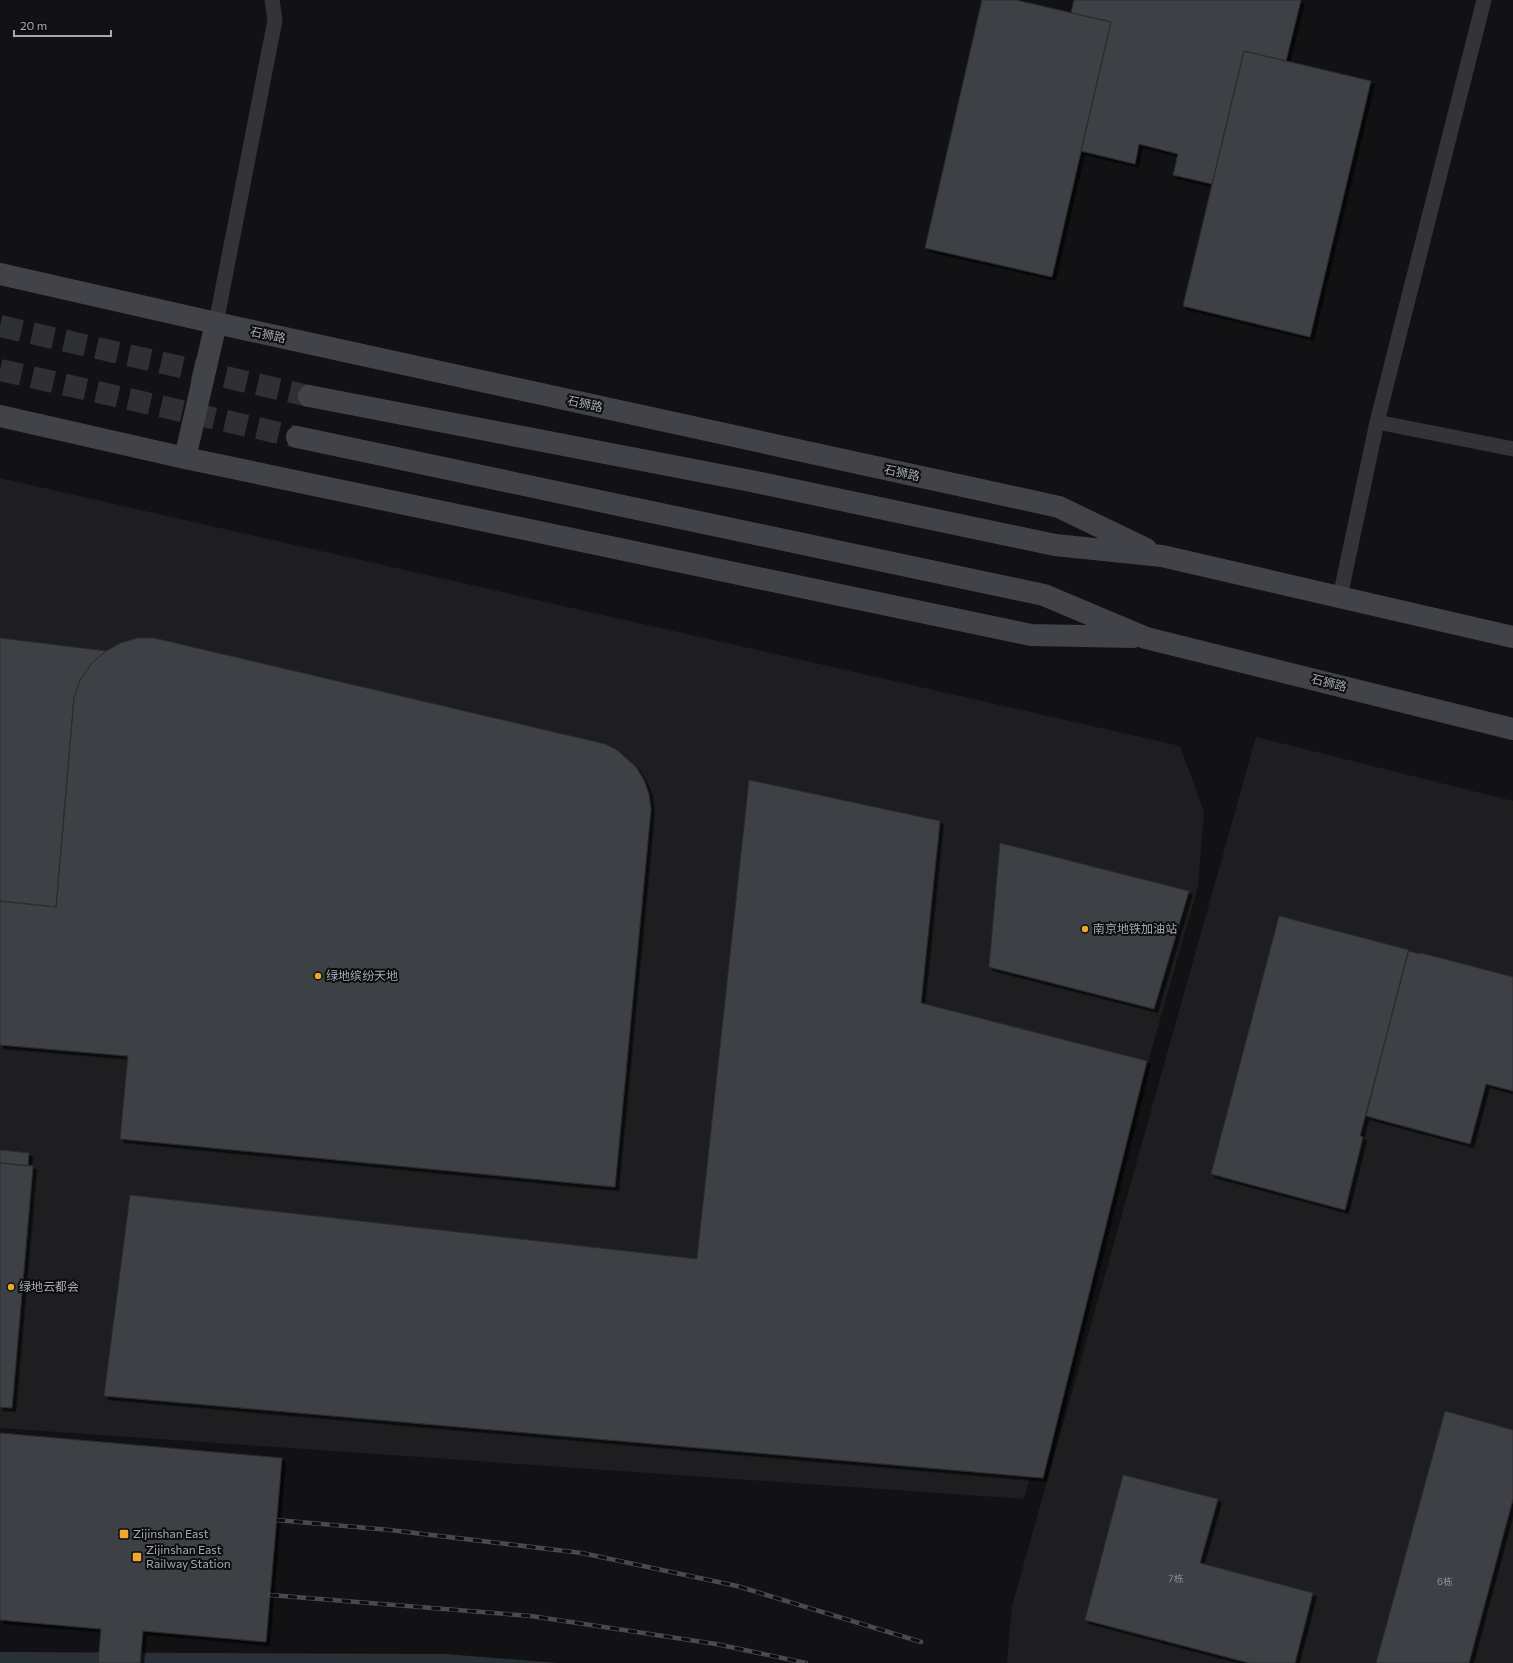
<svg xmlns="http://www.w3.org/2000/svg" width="1513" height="1663" font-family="Commissioner,'Noto Sans SC',sans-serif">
<defs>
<filter id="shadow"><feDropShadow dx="3.5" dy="3.5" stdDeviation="0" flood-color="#0009"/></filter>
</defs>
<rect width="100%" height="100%" fill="#121214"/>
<!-- built -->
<path fill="#1e1e21" d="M0,478L1180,746L1204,812L1198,886L1024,1499L0,1428Z
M1256,737L1513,801V1663H1007L1012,1606Z"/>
<!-- water -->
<path fill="#293137" d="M0,1652L445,1654L559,1663H0Z"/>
<!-- building -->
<path fill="#3e3f44" stroke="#2c2c30" filter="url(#shadow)" d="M982,0H1016L1111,22L1052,277L925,248Z
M1074,0H1301L1286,61L1244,51L1212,184L1173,175L1178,154L1139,144L1135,164L1081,151L1111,22L1071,13Z
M1244,51L1371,81L1310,337L1183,306Z
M0,638L106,651L91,664L80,680L74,698L56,907L0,901Z
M138,638H154L605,744L617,750L636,767L644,780L649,794L651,809L615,1187L120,1139L128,1056L0,1045V901L56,907L74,698L80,680L91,664L106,651L121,643Z
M749,780L940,821L921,1003L1147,1061L1043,1478L104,1396L130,1195L697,1259Z
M1000,843L1189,891L1154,1009L989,967Z
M1279,916L1409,950L1360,1136L1363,1137L1345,1210L1211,1174Z
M1408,951L1420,954L1421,953L1513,977V1091L1486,1084L1470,1144L1366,1116Z
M0,1150L29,1153L28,1166L0,1163Z
M0,1163L33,1166L12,1408L0,1407Z
M1445,1411L1513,1430V1499L1469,1663H1376Z
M0,1433L282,1458L266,1642L143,1631L140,1663H98L101,1629L0,1620Z
M1123,1475L1218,1499L1200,1563L1313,1593L1295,1663H1249L1085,1620Z"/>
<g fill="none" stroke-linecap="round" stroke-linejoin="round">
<!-- secondary-tunnel -->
<path stroke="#2f3034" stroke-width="22" stroke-dasharray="22 11" stroke-linecap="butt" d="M0,326L309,396
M0,370L297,437"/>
<!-- lane -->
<path stroke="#333439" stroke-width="15" d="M216,323L275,20L272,0
M1377,422L1513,449
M1340,597L1377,422L1484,0"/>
<!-- secondary -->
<path stroke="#414349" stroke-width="22" d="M0,274L216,323L1059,507L1146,549
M309,396L751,481L1055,545L1162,556L1513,637
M0,416L185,458L1031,635L1134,637
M297,437L1044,595L1146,638L1513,729
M185,458L216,323"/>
<defs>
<path id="rail" d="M276,1520L390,1530L582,1553L737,1586L921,1642
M270,1595L531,1616L716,1644L806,1663"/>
</defs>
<!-- rail casing -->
<use href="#rail" stroke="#484a50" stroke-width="4.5"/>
<!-- rail -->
<use href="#rail" stroke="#0d0d0f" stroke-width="3" stroke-dasharray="9" stroke-linecap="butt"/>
</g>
<!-- markers -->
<g fill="#efa82f" stroke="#0d0d0f" stroke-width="1.5">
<circle cx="1085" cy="929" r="4"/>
<circle cx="318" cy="976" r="4"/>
<circle cx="11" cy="1287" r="4"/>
<rect x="119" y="1529" width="10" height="10" rx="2"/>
<rect x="132" y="1552" width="10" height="10" rx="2"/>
</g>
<g text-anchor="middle" stroke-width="4" stroke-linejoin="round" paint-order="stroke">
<!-- number labels -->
<g font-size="10" fill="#8a8e98">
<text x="1176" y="1582">7栋</text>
<text x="1445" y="1585">6栋</text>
</g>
<!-- street labels -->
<g font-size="12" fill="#a4a9b4" stroke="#0d0d0f">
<text transform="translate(268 335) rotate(12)" y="4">石狮路</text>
<text transform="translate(585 404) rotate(12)" y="4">石狮路</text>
<text transform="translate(902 473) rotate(12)" y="4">石狮路</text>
<text transform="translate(1329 683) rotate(14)" y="4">石狮路</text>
</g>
<!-- poi labels -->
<g font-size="12" fill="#a4a9b4" stroke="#0d0d0f" text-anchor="start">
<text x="1093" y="933">南京地铁加油站</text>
<text x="326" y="980">绿地缤纷天地</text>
<text x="19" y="1291">绿地云都会</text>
<text x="133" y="1538">Zijinshan East</text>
<text x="146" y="1554">Zijinshan East<tspan x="146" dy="14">Railway Station</tspan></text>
</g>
</g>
<!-- scale -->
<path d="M14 30v6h97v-6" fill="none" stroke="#a4a9b4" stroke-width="2"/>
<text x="20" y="30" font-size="12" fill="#a4a9b4" stroke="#0d0d0f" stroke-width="3" paint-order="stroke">20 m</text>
</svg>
